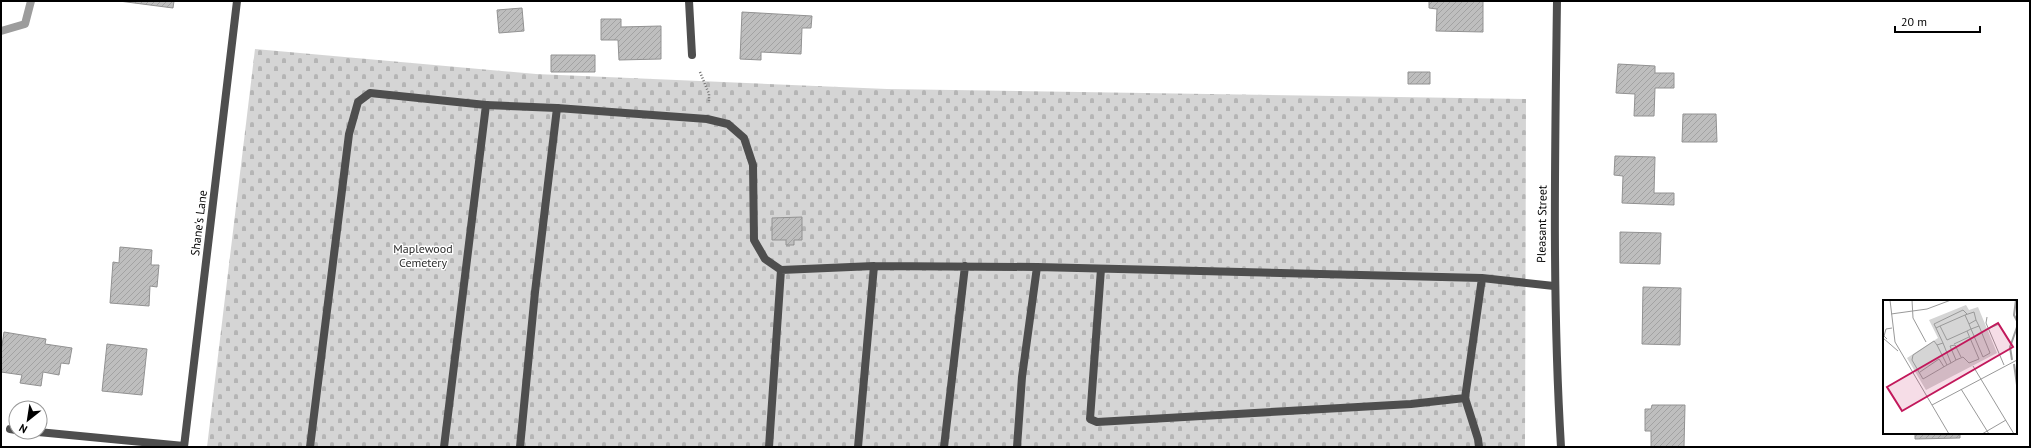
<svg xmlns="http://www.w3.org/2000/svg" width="2031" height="448" font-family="'PT Sans',sans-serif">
<defs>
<pattern id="cemetery-stones" width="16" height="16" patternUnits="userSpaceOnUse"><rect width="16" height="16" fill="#d5d5d5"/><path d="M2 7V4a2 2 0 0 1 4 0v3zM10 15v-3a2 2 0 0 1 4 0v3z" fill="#b5b5b5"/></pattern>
<pattern id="building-hatch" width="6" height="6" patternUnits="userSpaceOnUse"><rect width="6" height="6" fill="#bebebe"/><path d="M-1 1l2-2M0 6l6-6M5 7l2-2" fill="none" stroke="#a2a2a2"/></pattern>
</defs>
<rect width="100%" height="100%" fill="#fff"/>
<!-- cemetery -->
<path fill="url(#cemetery-stones)" d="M255,49L536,74L887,89L1526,99L1525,447H207Z"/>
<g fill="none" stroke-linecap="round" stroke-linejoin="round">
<!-- stream -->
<path stroke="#9c9c9c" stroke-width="8" d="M1,31L25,24L31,1"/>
</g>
<!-- building -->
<path fill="url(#building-hatch)" stroke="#929292" d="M119,1H174L173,8Z
M1429,1H1483V32L1436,31L1437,9L1429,8Z
M522,8L524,31L499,33L497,10Z
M742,12L812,16L811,28H802L801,54L761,52V60L740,59Z
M601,19H621V27L661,26V59L619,60L618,40H601Z
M551,55H595V72H551Z
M1618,64L1655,66V73H1674V88H1655L1654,116H1634L1635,94L1616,93Z
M1408,72H1430V84H1408Z
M1683,114H1716L1717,142H1682Z
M1615,156L1655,157L1654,193H1674V205L1622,203L1623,176L1614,175Z
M802,217V240H794V245H786V240H772V218Z
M1620,232L1661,233L1660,264L1620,263Z
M120,247L152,250L151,265H159L157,287L150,286L149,306L110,303L113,262L119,263Z
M1643,287L1681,288L1680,345L1642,344Z
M4,332L46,339L45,344L72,348L69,364L61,363L59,375L43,372L41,386L20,383L22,375L1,372V352Z
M107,344L147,349L142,395L102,391Z
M1883,368H1884V406Z
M1652,405H1685L1684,447H1651V431H1645V409H1651Z
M1915,433H1960V438L1915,439Z"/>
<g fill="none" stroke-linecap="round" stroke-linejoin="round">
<!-- path -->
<path stroke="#707070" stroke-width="2.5" stroke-dasharray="1 2" stroke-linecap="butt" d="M700,72L709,94V101"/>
<!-- service -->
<path stroke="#4e4e4e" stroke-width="8" d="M874,266L1037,267L1022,377L1017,447
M1037,267L1482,278L1465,398L1478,439L1479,447
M1101,269L1090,419L1097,422L1411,404L1465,398
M1482,278L1554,286
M310,447L349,134L358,102L370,93L486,105L444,447
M520,447L535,292L557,108L707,119L728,124L744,138L753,165L754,240L765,259L781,270L874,266L858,447
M769,447L781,270
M944,447L965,266"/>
<!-- minor -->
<path stroke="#4e4e4e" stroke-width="8" d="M689,1L692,55
M486,105L557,108
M10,429L16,430
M38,432L184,446
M184,447L237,1"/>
<!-- tertiary -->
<path stroke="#4e4e4e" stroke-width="8" d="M1557,1C1555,150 1552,298 1561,447"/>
</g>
<g text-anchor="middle" stroke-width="3" stroke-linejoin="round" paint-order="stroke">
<!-- street labels -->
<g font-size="12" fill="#000" stroke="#fff">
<text transform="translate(199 223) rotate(-83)" y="4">Shane's Lane</text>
<text transform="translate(1542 224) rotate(-89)" y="4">Pleasant Street</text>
</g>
<!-- park labels -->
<g font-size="12" fill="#2c2c2c" stroke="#fff">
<text x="423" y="253">Maplewood<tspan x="423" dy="14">Cemetery</tspan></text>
</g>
</g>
<!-- overview -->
<g transform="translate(1883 300)">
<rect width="134" height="134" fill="#fff"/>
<path d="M83,5L86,10L95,7L114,53L43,90L24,58L55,38L46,20Z" fill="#d5d5d5"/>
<path fill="none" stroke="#9c9c9c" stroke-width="2" d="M133,0L131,15L134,21M129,60L127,47L134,27M131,64L134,85"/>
<path fill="none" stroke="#999" stroke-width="1" d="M7,0L12,42L66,134M29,0L30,18L43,42M8,14L44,9L68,0M82,15L91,12L93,20M104,17L103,23L121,65M86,24L93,20L96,26M57,26L53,28L51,24L80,10L84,14M53,28L60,43M105,29L116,24M0,38L15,51M4,39L1,36L3,29L9,28M71,44L86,37M54,45L51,41L30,55L29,60L40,79L64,65M78,57L72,45L67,46L73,60L80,57L86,63L96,59L84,31L88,29L96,26L107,53L100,57L88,29L86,24L82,15L57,26L64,40L84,31M68,63L64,65L54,45L60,43L68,63L73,60M90,66L131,134M37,72L56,59L61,67M78,89L106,134M49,105L134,60M99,134L123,120"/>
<path fill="#c2185b" fill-opacity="0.15" stroke="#c2185b" stroke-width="2" d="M115,23L130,47L19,111L4,87Z"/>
<rect width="134" height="134" fill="none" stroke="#000" stroke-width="2"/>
</g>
<!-- border -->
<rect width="2031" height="448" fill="none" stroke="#000000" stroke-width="4"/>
<!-- north arrow -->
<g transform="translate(28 420) rotate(210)"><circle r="19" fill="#ffffff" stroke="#999999"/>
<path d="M0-3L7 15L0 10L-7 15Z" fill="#000000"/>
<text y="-6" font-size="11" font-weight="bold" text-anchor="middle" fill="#000000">N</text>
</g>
<!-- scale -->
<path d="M1895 26v6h85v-6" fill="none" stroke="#000000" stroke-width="2"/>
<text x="1901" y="26" font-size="12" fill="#000000" stroke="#ffffff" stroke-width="3" paint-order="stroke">20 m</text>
</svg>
